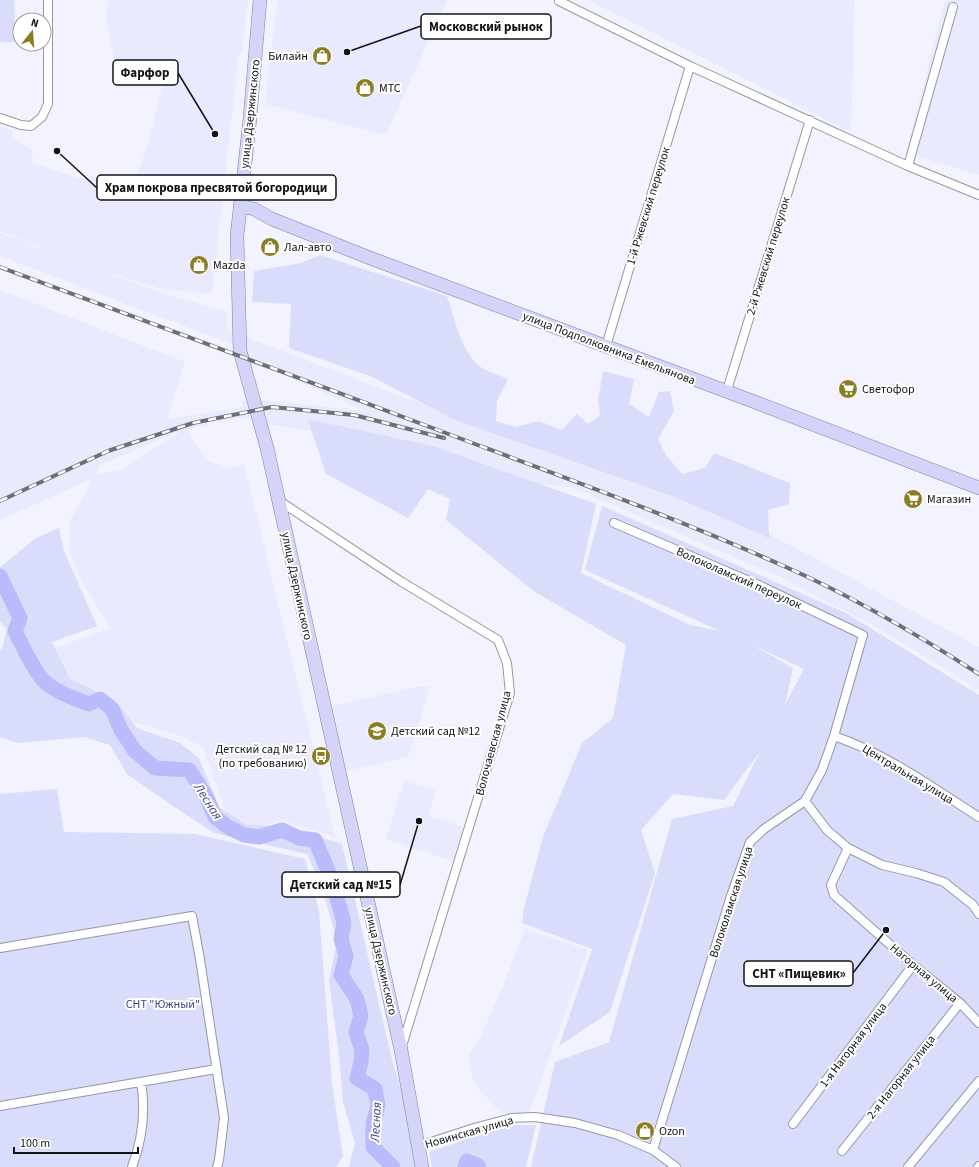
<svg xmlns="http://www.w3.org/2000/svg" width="979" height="1167" font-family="'Source Sans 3',sans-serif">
<rect width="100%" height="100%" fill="#f2f3fe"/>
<!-- built -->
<path fill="#e9eafe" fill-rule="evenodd" d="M109,0H248L242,53H239L212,294L162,289L100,270L159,292L227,312V330L527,444L736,516L979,647V690L878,628L780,577L571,487L532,483L429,451L261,423V418H239L219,423L216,418L207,420L210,425L192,428L187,431L205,458L225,469L244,464L335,837L281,820L249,831L230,825L203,747L178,735L123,719L69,696L36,654L110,629L79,575L70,552V520L86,493L91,479L0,520V290L185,362L167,419L242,407V401L261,400L366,411L272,370L245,363L242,348L0,256V233L69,259L0,231V126L13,131L11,139L32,149L33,163L85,180L88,175L131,191L148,144L164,80L116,69L106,15ZM178,432L179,433L123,469L97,474L100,465Z
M277,0H447L386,135L265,104Z
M588,0H855L851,132Z
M945,0H979V175L906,153Z
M421,686L430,687L408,757L346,771L332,706Z
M404,781L436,791L428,816L464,827L453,861L386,839Z
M525,929L588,950L529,1114L501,1113L474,1083L468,1058L482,1034L501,991Z"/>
<!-- green -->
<path fill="#dadcfb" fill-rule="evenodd" d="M0,0H14L16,42H0Z
M320,255L447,296C454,317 462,355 482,368C489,372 499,375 508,379L497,401L496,421L515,427L539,421L562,430L577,414L588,424L600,416L598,400L603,371L634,379L629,404L649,417L659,392L670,391L674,411L658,439L666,455L682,474L705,468L714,453L790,483L789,504L768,510L769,538L675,497L455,420L370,376L289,348L291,304L252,302L254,271L301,263Z
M308,420L340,426L433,446L596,504L581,573L690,625L720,631L585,570L602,506L846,613L979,695V1167H531L555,1062L609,1042L672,819L733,806L760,752L724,800L673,794L641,830L655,873L610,1012L559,1046L592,949L522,923L524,908L543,837L582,743L613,718L626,645L535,592L446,520L450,499L428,489L408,518L326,474ZM752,645L804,669L785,705L793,668Z
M59,528L64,551L97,626L52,642L70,679L115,700L137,728L180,743L199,758L219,807L247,825L284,826L342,844L393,1064L403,1095L415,1167H349L355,1143L343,1102L339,1055L329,981L337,941L322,888L307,854L214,833L170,804L127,774L110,745L84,737L17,743L0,737V650L2,649L7,629L0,621V567L36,538Z
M57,789L64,832L195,834L305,859L319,911L332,1083L343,1156L336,1167H0V794Z
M516,1125H536L526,1167H432L429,1152L481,1134Z"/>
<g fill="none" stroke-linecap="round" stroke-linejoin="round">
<!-- river -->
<path stroke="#b9bbfa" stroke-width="15" d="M0,576L20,618L15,631C23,647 31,666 43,680C53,691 75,699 89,704L100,699L112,709L121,730L135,751L155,768L189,770L206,796L215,817L228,827L244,835L259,837L282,830L299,838L315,840L332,880L344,923L341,939L346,956L341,975L357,999L361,1016L356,1032L362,1050L361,1062L357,1078L375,1089L378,1106L373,1124V1147L393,1167
M465,1167L467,1161L477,1165L479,1167"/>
<defs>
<path id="street" d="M559,1L690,66L908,166L979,195
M0,118L21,125L31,126L42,117L48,104V0
M908,166L953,7
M606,346L690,66
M726,391L728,387L810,120
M278,500L402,582L498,640L507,663L510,693L402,1046
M614,523L763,587L863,635L834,736L822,770L805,801L764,829L750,842L731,896L653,1150
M834,736C887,754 933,788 979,817
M805,801L827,830L848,848L882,865L916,873L944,882L973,905L979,914
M848,848L831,885L834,895L913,965L960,1003L979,1023
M0,948L192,916L200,959L224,1118L219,1160L217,1167
M0,1106L216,1069
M793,1124L913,965
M419,1146L474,1128L511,1118L535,1117L575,1123L618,1135L653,1150L676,1167
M842,1151L960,1003
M132,1167C143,1138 146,1112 141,1082
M908,1167L979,1081
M978,1167L979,1166"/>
<path id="primary" d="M260,0L250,118L237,236L240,351L267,448L401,1050L422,1167
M240,206L254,209L272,219L370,258L755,402L979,488"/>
</defs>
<!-- street casing -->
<use href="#street" stroke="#9596a7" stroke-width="10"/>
<!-- primary casing -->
<use href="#primary" stroke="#7c7ea7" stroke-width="14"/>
<!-- street -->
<use href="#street" stroke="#fff" stroke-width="8"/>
<!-- primary -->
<use href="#primary" stroke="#d3d4f8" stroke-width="13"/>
<defs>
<path id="rail" d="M0,267C158,326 317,384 475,444C580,483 686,522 788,568C854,597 918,635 979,674
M0,501L108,451L193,423L272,407L354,415L444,438"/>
</defs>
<!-- rail casing -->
<use href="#rail" stroke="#6e6f76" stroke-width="4"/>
<!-- rail -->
<use href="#rail" stroke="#fff" stroke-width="2.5" stroke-dasharray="8" stroke-linecap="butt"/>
</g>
<!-- icons -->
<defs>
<symbol id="shop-disc" viewBox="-11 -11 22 22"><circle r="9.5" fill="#8b7d23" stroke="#fff"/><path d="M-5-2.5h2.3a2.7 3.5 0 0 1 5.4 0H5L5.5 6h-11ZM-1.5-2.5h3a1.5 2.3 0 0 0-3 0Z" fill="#fff"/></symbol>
<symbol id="supermarket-disc" viewBox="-11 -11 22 22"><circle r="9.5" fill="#8b7d23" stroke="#fff"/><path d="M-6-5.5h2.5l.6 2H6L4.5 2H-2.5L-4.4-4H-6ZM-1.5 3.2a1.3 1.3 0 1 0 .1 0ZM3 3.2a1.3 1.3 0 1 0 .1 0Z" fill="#fff"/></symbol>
<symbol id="school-disc" viewBox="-11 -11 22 22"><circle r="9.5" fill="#8b7d23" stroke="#fff"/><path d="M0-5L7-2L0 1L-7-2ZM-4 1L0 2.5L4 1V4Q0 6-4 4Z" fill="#fff"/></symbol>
<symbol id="bus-disc" viewBox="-11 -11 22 22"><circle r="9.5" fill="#8b7d23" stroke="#fff"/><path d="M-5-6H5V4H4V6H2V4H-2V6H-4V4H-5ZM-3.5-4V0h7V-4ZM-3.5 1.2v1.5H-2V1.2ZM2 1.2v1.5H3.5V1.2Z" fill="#fff"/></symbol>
</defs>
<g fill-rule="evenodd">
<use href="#shop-disc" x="311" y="45" width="22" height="22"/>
<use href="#shop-disc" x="354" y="77" width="22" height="22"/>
<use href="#shop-disc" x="259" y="236" width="22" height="22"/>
<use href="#shop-disc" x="188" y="254" width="22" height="22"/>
<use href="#supermarket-disc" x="837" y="378" width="22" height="22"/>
<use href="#supermarket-disc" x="902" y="488" width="22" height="22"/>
<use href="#school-disc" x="366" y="720" width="22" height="22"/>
<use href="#bus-disc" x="310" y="745" width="22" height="22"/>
<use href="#shop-disc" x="634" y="1120" width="22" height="22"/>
</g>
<g text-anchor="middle" stroke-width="4" stroke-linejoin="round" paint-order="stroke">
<!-- poi labels -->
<g font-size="12" fill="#121318" stroke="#fff" text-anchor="start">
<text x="308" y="60" text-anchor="end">Билайн</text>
<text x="379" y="92">МТС</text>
<text x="284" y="251">Лал-авто</text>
<text x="213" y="269">Mazda</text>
<text x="862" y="393">Светофор</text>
<text x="927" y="503">Магазин</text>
<text x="391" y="735">Детский сад №12</text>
<text x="307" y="753" text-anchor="end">Детский сад № 12<tspan x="307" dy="14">(по требованию)</tspan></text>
<text x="659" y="1135">Ozon</text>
</g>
<!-- street labels -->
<g font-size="12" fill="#121318" stroke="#fff">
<text transform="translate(250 114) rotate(-84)" y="4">улица Дзержинского</text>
<text transform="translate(648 206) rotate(-73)" y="4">1-й Ржевский переулок</text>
<text transform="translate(768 256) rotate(-73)" y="4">2-й Ржевский переулок</text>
<text transform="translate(609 348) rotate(21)" y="4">улица Подполковника Емельянова</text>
<text transform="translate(739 578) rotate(24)" y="4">Волоколамский переулок</text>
<text transform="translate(297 586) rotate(78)" y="4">улица Дзержинского</text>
<text transform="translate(493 743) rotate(-75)" y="4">Волочаевская улица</text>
<text transform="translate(908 774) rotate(31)" y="4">Центральная улица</text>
<text transform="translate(731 902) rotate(-72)" y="4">Волоколамская улица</text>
<text transform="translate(381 961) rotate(77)" y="4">улица Дзержинского</text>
<text transform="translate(924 973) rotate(40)" y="4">Нагорная улица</text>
<text transform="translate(853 1045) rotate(-53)" y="4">1-я Нагорная улица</text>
<text transform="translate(901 1077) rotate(-52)" y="4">2-я Нагорная улица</text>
<text transform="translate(469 1132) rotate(-16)" y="4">Новинская улица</text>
</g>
<!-- park labels -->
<g font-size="12" fill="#46428c" stroke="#fff">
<text x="163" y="1008">СНТ "Южный"</text>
</g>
<!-- water labels -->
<g font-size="13" font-style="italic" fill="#45418b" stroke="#fff">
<text transform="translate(209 801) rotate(57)" y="5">Лесная</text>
<text transform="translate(375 1122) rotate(-87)" y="5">Лесная</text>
</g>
</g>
<!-- callouts -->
<path fill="none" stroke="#121318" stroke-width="1.5" d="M347 52L421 26M215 134L178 73M57 151L97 188M419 821L400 885M886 930L853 973"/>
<g fill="#121318" stroke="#fff" stroke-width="1.5">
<circle cx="347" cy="52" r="4"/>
<circle cx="215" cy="134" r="4"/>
<circle cx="57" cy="151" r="4"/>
<circle cx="419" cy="821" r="4"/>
<circle cx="886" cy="930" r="4"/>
</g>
<g fill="#fff" stroke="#121318" stroke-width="1.5">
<rect x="421" y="14" width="130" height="25" rx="4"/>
<rect x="113" y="60" width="65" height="25" rx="4"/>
<rect x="97" y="175" width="239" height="25" rx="4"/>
<rect x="282" y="872" width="118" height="25" rx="4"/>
<rect x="744" y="961" width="109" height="25" rx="4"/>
</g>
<g font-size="13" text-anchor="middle" font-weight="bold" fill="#121318">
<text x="486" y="31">Московский рынок</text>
<text x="145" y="77">Фарфор</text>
<text x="216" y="192">Храм покрова пресвятой богородици</text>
<text x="341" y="889">Детский сад №15</text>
<text x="799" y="978">СНТ «Пищевик»</text>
</g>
<!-- north arrow -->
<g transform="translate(32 32) rotate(17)"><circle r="19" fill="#ffffff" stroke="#a0a1a3"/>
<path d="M0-3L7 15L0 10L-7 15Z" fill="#8b7d23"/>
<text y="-6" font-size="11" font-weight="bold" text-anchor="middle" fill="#121318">N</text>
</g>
<!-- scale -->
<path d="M14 1147v6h124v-6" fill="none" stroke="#121318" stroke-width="2"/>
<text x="20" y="1147" font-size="12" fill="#121318" stroke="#ffffff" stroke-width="3" paint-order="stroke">100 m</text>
</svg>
